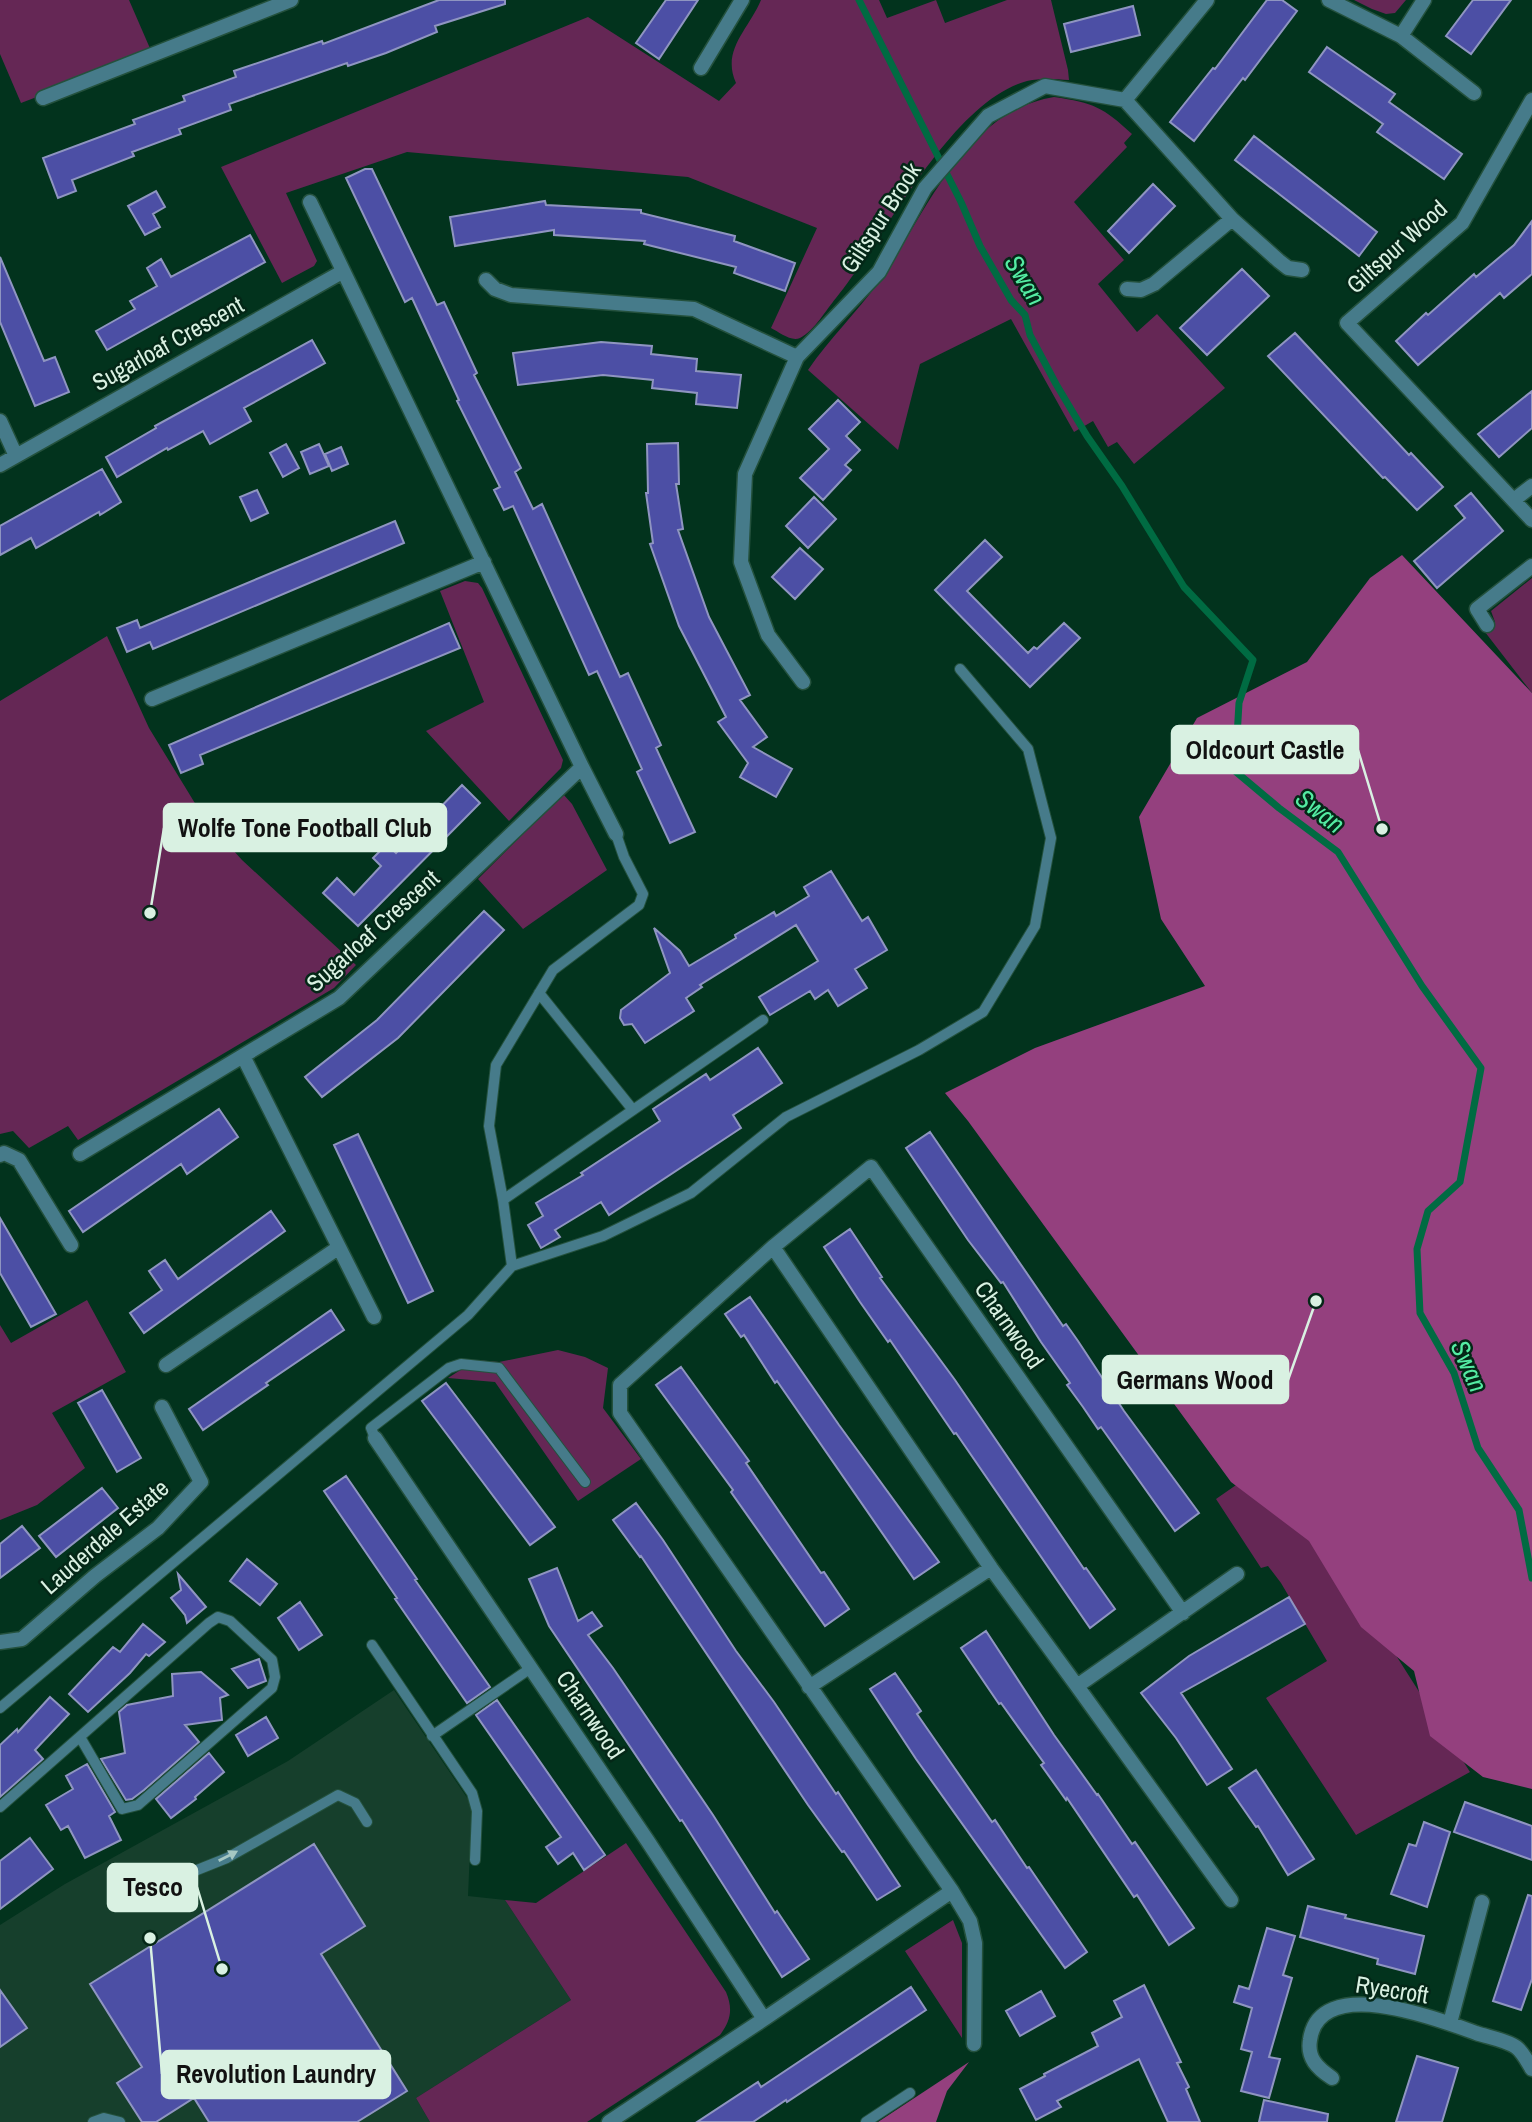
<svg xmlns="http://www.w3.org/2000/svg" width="1532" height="2122" font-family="'Archivo Narrow',sans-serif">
<rect width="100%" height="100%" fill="#02331d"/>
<!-- built -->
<path fill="#163f2c" d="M394,1690L472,1805L468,1896L505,1900L571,2000L416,2098L430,2122H0V1925L65,1884L288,1761Z"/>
<!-- green -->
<path fill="#652755" d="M0,0H129L152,53L21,103L0,54Z
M761,0H879L887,18L936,0L945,23L1007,0H1051L1068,70L1069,80C1054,79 1041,78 1027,81C951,101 884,239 836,298C826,310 814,331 800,338C791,342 779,332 771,328L817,228L688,177L407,152L286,193L317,261L314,266L282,283L221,167L588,17L719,101L736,83C721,50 749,29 761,0Z
M1354,0H1406L1395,13L1386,14L1372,9Z
M1054,97C1094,103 1103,107 1132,134L1124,143L1127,147L1074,202L1124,260L1098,284L1137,332L1157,314L1225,388L1134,464L1117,442L1108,447L1093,421L1074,432L1011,319L920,364L898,450L808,370C829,339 857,312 879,282C926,214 963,112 1054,97Z
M1532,578V693L1485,632L1495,622L1491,611Z
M465,581L478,583L482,588L563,760L561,768L509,821L426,731L484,702L440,591Z
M107,636L149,728L204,818L242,860L356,965L334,988L78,1140L68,1126L29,1148L13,1131L0,1134V701Z
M563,794L572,804L607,870L523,929L478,879Z
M87,1300L126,1372L52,1413L85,1468L37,1505L0,1520V1325L11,1343Z
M558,1350L585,1357L608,1368L603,1408L641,1459L578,1501L495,1382L448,1378L476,1360L499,1362Z
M1272,1460L1470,1772L1356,1835L1266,1698L1327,1661L1281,1583L1268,1566L1261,1568L1216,1499Z
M626,1843L726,1992C733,2009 731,2020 720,2035L587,2122H430L416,2098L571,2000L505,1900L536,1903Z
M953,1920L962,1943V2038L905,1951Z"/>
<!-- forest -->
<path fill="#94407e" d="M1402,555L1532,693V1789L1483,1777L1430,1736L1414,1671L1361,1627L1309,1541L1231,1482L968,1121L945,1093L1035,1048L1205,986L1161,919L1139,817L1197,718L1307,662L1370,578Z
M969,2062L947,2091L936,2122H878Z"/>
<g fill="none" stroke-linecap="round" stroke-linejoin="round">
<!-- stream -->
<path stroke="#006b42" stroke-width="7" d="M859,0L961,202L980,246L1011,300L1025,315L1030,335L1056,384L1087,436L1122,486L1184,587L1253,660L1239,703L1235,771L1279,808L1338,852L1422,986L1481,1068L1460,1182L1428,1211L1417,1249L1420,1313L1454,1373L1478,1448L1519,1510L1532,1578"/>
</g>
<!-- building -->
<path fill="#4c4fa5" stroke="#8f95c1" stroke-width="2" d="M439,0H505V4L435,26L437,32L386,53L348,66L347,63L229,104L231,110L179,129L181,134L132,152L134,156L72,180L76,191L58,198L43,158L135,124L133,120L185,101L183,96L236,77L234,71L322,41L323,44Z
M666,0H698L659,59L636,43Z
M1267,0H1282L1297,11L1245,80L1243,78L1194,141L1170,122L1213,68L1215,69Z
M1473,0H1511L1471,54L1446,36Z
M1133,6L1140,35L1071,52L1064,24Z
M1327,47L1395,94L1389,102L1462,154L1444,179L1377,132L1383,124L1309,72Z
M1254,136L1377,232L1359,256L1235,160Z
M365,169H372L437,305L444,302L477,373L474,375L521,468L515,472L533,509L542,504L620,677L628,673L661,745L656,748L695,832L670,843L637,772L642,769L597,671L589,675L513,506L504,510L494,490L500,487L457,401L459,400L412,298L405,302L346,178Z
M1153,184L1175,206L1129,253L1108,231Z
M156,191L165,207L153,214L160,227L145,235L128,206Z
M545,201L546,205L641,210V213L735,236L734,241L795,263L785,291L734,273L736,267L644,244L645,241L554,235V230L455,246L450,217Z
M1532,221V274L1504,298L1500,293L1418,365L1396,341L1426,313L1428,315L1474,274L1476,277L1514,245Z
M250,235L265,262L107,350L96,331L135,309L130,301L157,286L147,268L161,259L171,277Z
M0,257L44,361L55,357L69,392L35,406L0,322Z
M1242,269L1269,296L1207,355L1180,328Z
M1295,333L1409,455L1411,453L1443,487L1417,510L1385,477L1383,478L1268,356Z
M312,340L325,363L244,408L251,421L210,444L203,431L168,450L167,448L117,477L106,457L156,428L155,426Z
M601,342L652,346L651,354L697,359L696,371L741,375L737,408L696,404L697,393L652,388L653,380L603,375L518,385L513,353Z
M1532,391V428L1499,457L1478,434Z
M838,400L860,422L846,436L860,450L845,465L851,470L823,500L800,478L829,449L809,429Z
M678,443L679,484H676L683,529L678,530L709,617L750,695L740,700L767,737L753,747L792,769L776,797L740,777L748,763L718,722L726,717L679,626L650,544L653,543L646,493H648L647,444Z
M286,444L299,468L283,477L270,453Z
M319,444L329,466L310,474L301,452Z
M341,447L348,464L332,471L325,454Z
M102,469L121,502L100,515L99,512L36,548L31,538L0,555V526Z
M257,490L268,513L251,521L240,497Z
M1471,493L1503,531L1437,588L1414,561L1465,518L1455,506Z
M814,497L836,519L808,548L786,526Z
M395,521L404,543L153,649L150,642L127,652L117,628L137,620L140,628Z
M985,540L1002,557L967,591L1028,653L1034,647L1037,649L1064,623L1080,638L1030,687L935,590Z
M800,548L823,569L795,599L772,577Z
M449,623L460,648L200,755L203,764L181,773L169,745Z
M462,785L480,803L358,926L323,893L337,878L354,895L381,866L373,858L387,844L396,853Z
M831,871L862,921L868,917L887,950L855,969L867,988L838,1006L828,990L815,999L810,991L770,1015L759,997L818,961L796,925L700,985L702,987L686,998L694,1011L645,1043L632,1024L624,1025L620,1018L621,1010L670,973L654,928L680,951L689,966L736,938L735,935L774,912L776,916L809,896L804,887Z
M484,911L504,930L398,1038L322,1097L305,1077L377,1020Z
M758,1048L782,1083L733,1115L741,1128L609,1215L601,1202L555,1230L560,1237L541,1248L528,1225L543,1216L536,1203L583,1175L581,1173L660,1121L653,1109L706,1074L710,1080Z
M219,1109L238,1137L187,1174L181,1164L83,1232L69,1211Z
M930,1132L1063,1326L1066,1324L1078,1341L1124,1411L1199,1513L1175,1531L1101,1427L1098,1429L1083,1407L1067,1385L1070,1383L1041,1342L1003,1282L1001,1283L968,1240L906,1148Z
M358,1134L433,1291L408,1303L334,1145Z
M271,1211L285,1231L144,1333L130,1313L162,1290L149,1271L165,1260L178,1279Z
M0,1218L56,1314L31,1327L0,1273Z
M850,1229L882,1277L880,1278L955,1380L1084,1569L1086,1568L1115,1609L1090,1628L956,1433L954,1434L890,1340L888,1342L860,1302L824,1247Z
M750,1297L839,1425L939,1562L914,1579L777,1381L775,1383L744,1335L741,1337L725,1314Z
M331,1310L344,1330L266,1383L268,1385L203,1430L189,1409Z
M681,1367L749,1461L746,1463L821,1573L824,1572L849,1609L825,1626L731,1492L733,1490L656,1385Z
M446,1383L555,1527L530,1545L422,1401Z
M102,1390L141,1458L117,1472L78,1403Z
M346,1476L417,1579L415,1580L490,1687L467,1703L395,1599L397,1598L324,1491Z
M102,1488L118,1508L56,1557L39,1536Z
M636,1503L663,1540L736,1651L774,1702L836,1794L838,1792L900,1886L877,1900L844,1851L842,1852L808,1805L641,1556L640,1557L613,1520Z
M22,1526L40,1548L0,1578V1544Z
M247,1559L277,1584L260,1605L230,1581Z
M557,1568L578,1621L592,1612L602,1626L588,1635L613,1668L713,1815L775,1913L777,1911L809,1959L782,1977L682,1820L680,1821L549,1626L529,1579Z
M178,1574L206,1607L187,1623L185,1615L171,1598L181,1590Z
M1289,1597L1305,1624L1181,1693L1232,1769L1207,1785L1176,1738L1141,1693L1189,1656Z
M300,1602L322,1635L299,1650L278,1618Z
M143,1624L165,1642L149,1656L146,1654L130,1673L88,1712L69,1694L113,1647L120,1652Z
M986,1631L1054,1735L1097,1795L1098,1794L1132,1844L1135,1842L1194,1928L1169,1945L1137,1895L1134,1897L1067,1798L1066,1800L1041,1765L1044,1763L1001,1703L999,1704L961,1648Z
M259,1659L266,1681L248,1688L232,1669Z
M201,1672L228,1695L220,1698L222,1720L185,1725L199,1742L144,1790L132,1799L126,1800L101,1759L125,1753L119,1712L127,1705L173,1696L172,1674Z
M895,1673L921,1711L917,1714L951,1763L992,1822L995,1820L1027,1868L1029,1867L1087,1952L1065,1968L916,1759L870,1689Z
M50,1697L69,1714L35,1750L43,1759L0,1797V1745L17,1729L18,1732Z
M497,1700L605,1855L584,1870L573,1853L558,1864L546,1847L561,1837L476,1715Z
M266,1717L278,1738L248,1756L236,1735Z
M209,1753L224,1772L195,1797L196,1799L171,1818L156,1799Z
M87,1764L115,1812L109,1816L121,1840L85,1858L68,1826L61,1830L46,1805L73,1789L66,1776Z
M1256,1770L1314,1859L1288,1875L1258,1826L1256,1827L1229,1788Z
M1465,1802L1532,1826V1860L1454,1832Z
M1424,1822L1450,1832L1427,1907L1391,1894L1409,1844L1416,1846Z
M30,1838L53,1869L0,1909V1861Z
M314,1844L365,1926L321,1954L407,2091L357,2122H209L194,2098L156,2122H142L117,2083L142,2067L90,1984Z
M1528,1895L1532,1896V1979L1521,2010L1493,2001Z
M1308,1906L1346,1915L1345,1918L1424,1936L1415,1974L1377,1964L1378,1959L1300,1937Z
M1267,1928L1295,1936L1283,1975L1292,1978L1269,2057L1280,2059L1269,2098L1241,2091L1252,2052L1241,2049L1252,2008L1234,2002L1239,1986L1249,1989Z
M1144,1985L1181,2062L1177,2063L1189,2087L1186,2089L1200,2122H1168L1139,2059L1057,2101L1061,2107L1036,2120L1020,2089L1045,2076L1044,2074L1098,2046L1092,2033L1122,2017L1114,2001Z
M911,1987L926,2010L787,2102L786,2100L753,2122H697L758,2082L761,2087Z
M0,1990L27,2028L0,2047Z
M1041,1991L1055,2016L1020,2036L1006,2011Z
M1417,2056L1458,2068L1442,2122H1396Z
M1264,2100L1328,2114L1327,2122H1259Z"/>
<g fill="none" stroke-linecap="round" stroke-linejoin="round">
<defs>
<path id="lane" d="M539,993L633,1110
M503,1200L489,1126L496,1065L553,970L639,905L643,894L624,857L616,834
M512,1266L503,1200L763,1020
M375,1438L371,1428L449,1368L461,1364L499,1368L585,1482
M372,1645L472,1793L477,1811L475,1860
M0,1708L468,1315L512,1266L603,1236L691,1193L786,1117L919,1050L983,1012L1035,926L1051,838L1028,749L960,669
M432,1736L531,1668
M0,1807L209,1623L218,1617L230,1621L272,1660L275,1677L272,1688L138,1805L122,1809L80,1737
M117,1888L162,1884L227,1858L338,1795L355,1803L367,1822
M93,2122L104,2118L120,2122
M866,2122L910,2093"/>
<path id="street" d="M1329,0L1401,36L1474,93
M1401,36L1424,0
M701,68L742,0
M43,98L291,0
M1125,100L1232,219L1279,261L1288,268L1302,270
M1532,100L1462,223L1347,323L1532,520
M486,280L495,289L511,295L694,309L797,357
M1127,289L1141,290L1154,284L1232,219
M0,421L16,456
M0,465L342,272
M1515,499L1532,486
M1487,625L1477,609L1532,566
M803,682L768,635L741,562L745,474L797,357L879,272L925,188L988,116L1045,86L1125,100L1207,0
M152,699L484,562
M582,767L616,834
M243,1056L374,1317
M80,1154L339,998L582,767L310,202
M0,1155L4,1153L19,1160L71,1245
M773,1247L991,1568L1077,1686L1237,1574
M166,1365L338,1248
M375,1438L647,1840L764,2019L609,2122
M0,1642L22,1639L95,1576L158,1528L201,1482L162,1407
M1077,1686L1231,1900
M809,1687L991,1568
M952,1891L970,1921L975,1943L974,2044
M764,2019L952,1891L620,1413V1385L773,1247L871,1167L1183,1613
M1450,2023L1482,1902
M1332,2078C1317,2068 1307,2058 1310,2040C1319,1973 1438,2019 1476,2033C1488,2037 1506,2040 1516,2047C1523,2052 1528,2063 1532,2069"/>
</defs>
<!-- lane casing -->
<use href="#lane" stroke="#24513d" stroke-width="12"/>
<!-- street casing -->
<use href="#street" stroke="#24513d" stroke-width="17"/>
<!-- lane -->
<use href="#lane" stroke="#467b8a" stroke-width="10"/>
<!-- street -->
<use href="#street" stroke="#467b8a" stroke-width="14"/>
</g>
<!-- one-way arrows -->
<defs><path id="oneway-solid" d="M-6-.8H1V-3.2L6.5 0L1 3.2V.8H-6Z" transform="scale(1.75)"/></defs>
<use fill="#a6c8c3" href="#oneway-solid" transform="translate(228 1856) rotate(-27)"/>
<g text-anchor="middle" stroke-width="5" stroke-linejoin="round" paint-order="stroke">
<!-- street labels -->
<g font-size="24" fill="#d9f1e2" stroke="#042717">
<text transform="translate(881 218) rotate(-57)" y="8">Giltspur Brook</text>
<text transform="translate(1397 247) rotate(-42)" y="8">Giltspur Wood</text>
<text transform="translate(168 344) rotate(-29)" y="8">Sugarloaf Crescent</text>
<text transform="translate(373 931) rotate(-42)" y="8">Sugarloaf Crescent</text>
<text transform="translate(1009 1325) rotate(55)" y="8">Charnwood</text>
<text transform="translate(105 1537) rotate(-41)" y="8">Lauderdale Estate</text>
<text transform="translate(590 1715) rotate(56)" y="8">Charnwood</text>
<text transform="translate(1392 1990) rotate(9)" y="8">Ryecroft</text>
</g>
<!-- water labels -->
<g font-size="26" font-style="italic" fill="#54eca3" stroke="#042717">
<text transform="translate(1025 280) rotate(59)" y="9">Swan</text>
<text transform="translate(1320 811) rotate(38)" y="9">Swan</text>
<text transform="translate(1469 1366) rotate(66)" y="9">Swan</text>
</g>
</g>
<!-- callouts -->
<path fill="none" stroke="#d9f1e2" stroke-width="2.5" d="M1382 829L1358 750M150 913L164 828M1316 1301L1288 1380M222 1969L197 1887M150 1938L162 2074"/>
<g fill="#d9f1e2" stroke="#042717" stroke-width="2.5">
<circle cx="1382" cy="829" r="7"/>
<circle cx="150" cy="913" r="7"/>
<circle cx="1316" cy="1301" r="7"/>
<circle cx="222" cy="1969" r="7"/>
<circle cx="150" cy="1938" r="7"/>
</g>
<g fill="#d9f1e2" stroke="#d9f1e2" stroke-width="2.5">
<rect x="1172" y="726" width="186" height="47" rx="7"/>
<rect x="164" y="804" width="282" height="47" rx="7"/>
<rect x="1103" y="1356" width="185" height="47" rx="7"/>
<rect x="108" y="1864" width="89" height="47" rx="7"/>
<rect x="162" y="2051" width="228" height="47" rx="7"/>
</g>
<g font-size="26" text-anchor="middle" font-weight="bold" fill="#111">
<text x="1265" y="759">Oldcourt Castle</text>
<text x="305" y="837">Wolfe Tone Football Club</text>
<text x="1195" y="1389">Germans Wood</text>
<text x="153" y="1896">Tesco</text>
<text x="276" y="2083">Revolution Laundry</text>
</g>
</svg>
